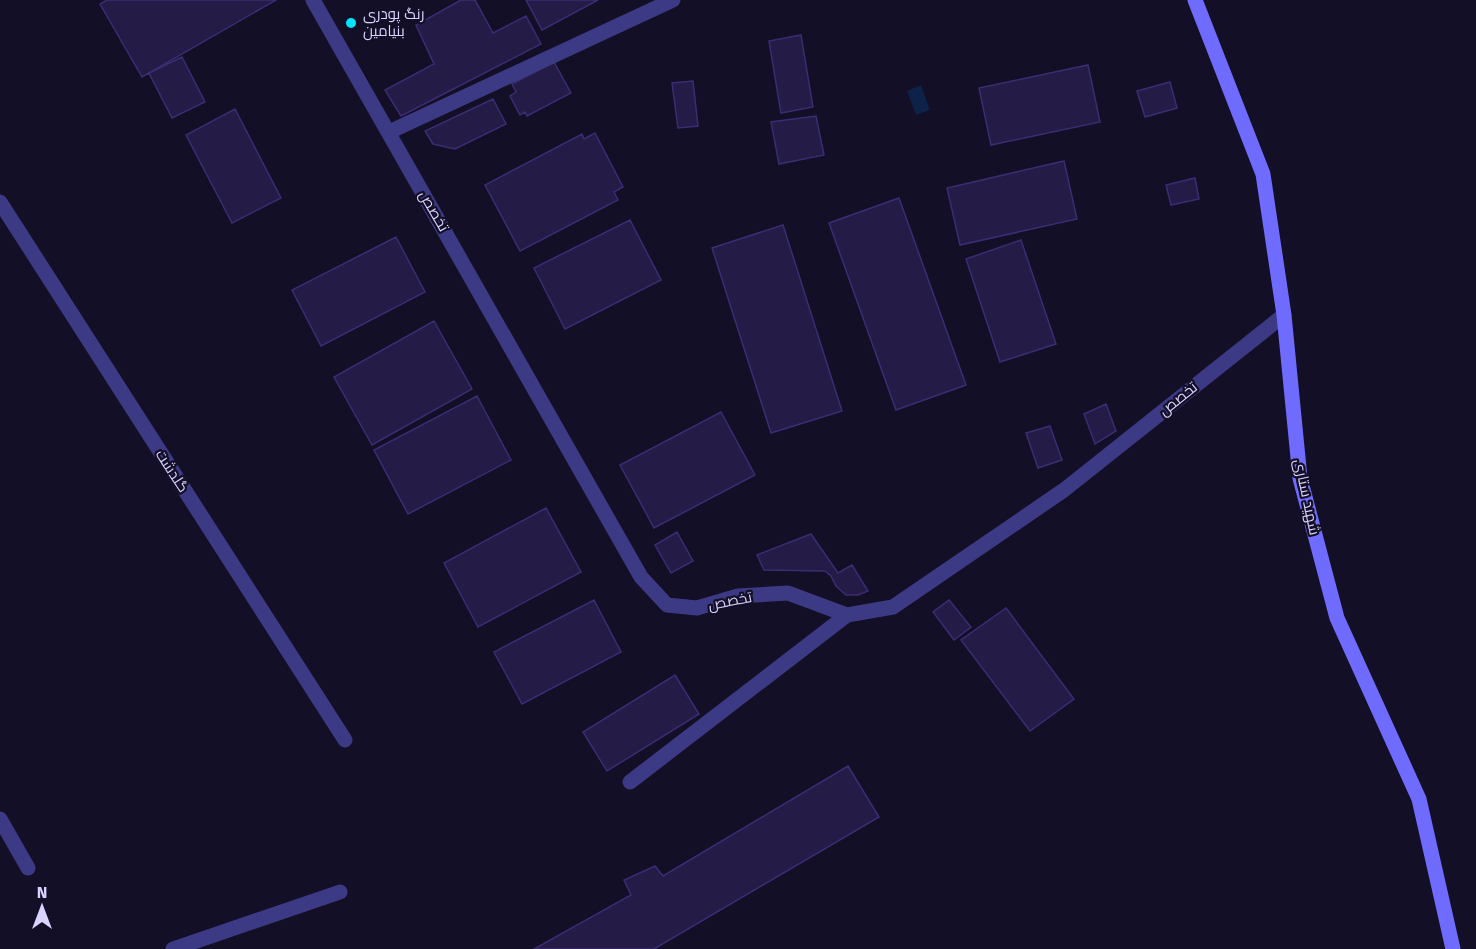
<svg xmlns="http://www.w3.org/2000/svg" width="1476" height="949" font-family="'Fira Sans',Cairo,sans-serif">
<rect width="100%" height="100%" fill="#130f26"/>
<!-- water -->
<path fill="#0c2248" d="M921,85L930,110L916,115L907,91Z"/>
<!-- building -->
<path fill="#241b47" stroke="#3b2d73" stroke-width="1.5" d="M107,0H276L142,77L100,4Z
M461,0H475L493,33L526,16L541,44L401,116L385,90L434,64L416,25Z
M526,0H598L542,30Z
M801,35L813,107L781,113L769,41Z
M182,57L205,102L172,118L149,73Z
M554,62L571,93L527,116L525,112L520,115L510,96L516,92L512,84Z
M1088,65L1100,122L991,145L979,88Z
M693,81L698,126L678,128L672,83Z
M1170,82L1177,108L1145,117L1137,91Z
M493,99L506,124L455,149L433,144L425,131Z
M235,109L281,198L232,223L186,135Z
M816,116L824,155L779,164L771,122Z
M595,133L623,187L614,192L618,200L520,251L485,185L582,134L584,139Z
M1064,161L1077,219L960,245L947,188Z
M1195,178L1199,199L1171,205L1166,185Z
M899,198L966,385L896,410L829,223Z
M630,220L661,280L565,329L534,268Z
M783,225L842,411L771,433L712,248Z
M396,237L425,292L321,346L292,290Z
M1021,240L1056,344L1000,362L966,259Z
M434,321L472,389L372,445L334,377Z
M477,396L511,460L408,514L374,450Z
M1106,404L1116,431L1095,444L1084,414Z
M721,412L755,475L654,528L620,465Z
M1050,426L1062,460L1038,468L1026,433Z
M546,508L581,572L478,627L444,563Z
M677,532L693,561L671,573L655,545Z
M811,534L838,573L852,565L868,591L858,595H846L836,586L831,576L825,571L764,570L757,555Z
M594,600L621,652L522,704L494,652Z
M949,600L971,627L954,640L933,612Z
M1006,608L1074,699L1030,731L961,640Z
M675,675L699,714L607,771L583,732Z
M848,766L879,817L654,949H534L631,895L624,880L655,866L663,876Z"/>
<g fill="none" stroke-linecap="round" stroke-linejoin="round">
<!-- street -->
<path stroke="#3d3a85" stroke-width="15" d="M313,0L641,577L667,605L697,608L738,596L788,593L847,615L893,607L1064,490L1284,315
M389,132L673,0
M0,202L345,740
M630,782L847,615
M0,819L28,868
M173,949L340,892"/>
<!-- secondary -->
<path stroke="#6f6bff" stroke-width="15" d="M1195,0L1263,174L1284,315L1300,478L1337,618L1419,799L1453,949"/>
</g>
<!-- markers -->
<circle fill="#00e5ff" stroke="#130f26" stroke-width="2" cx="351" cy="23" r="6"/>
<g text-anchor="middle" stroke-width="4.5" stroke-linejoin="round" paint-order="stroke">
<!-- poi labels -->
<g font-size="15" fill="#d9d4ff" stroke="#130f26" text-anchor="start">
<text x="363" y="19">رنگ پودری<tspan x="363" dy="17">بنیامین</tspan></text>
</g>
<!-- street labels -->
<g font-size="15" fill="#d9d4ff" stroke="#130f26">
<text transform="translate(434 211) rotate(60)" y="5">تخصص</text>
<text transform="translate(1178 399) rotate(-39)" y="5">تخصص</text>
<text transform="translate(172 471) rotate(57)" y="5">گلدشت</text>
<text transform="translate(1307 497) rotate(78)" y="5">شهید ستاری</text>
<text transform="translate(730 601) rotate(-11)" y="5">تخصص</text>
</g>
</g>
<!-- north arrow -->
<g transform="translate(42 907)" stroke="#130f26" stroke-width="4.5" paint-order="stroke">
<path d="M0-4.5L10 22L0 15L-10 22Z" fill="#d9d4ff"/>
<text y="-9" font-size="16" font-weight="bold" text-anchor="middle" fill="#d9d4ff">N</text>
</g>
</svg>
